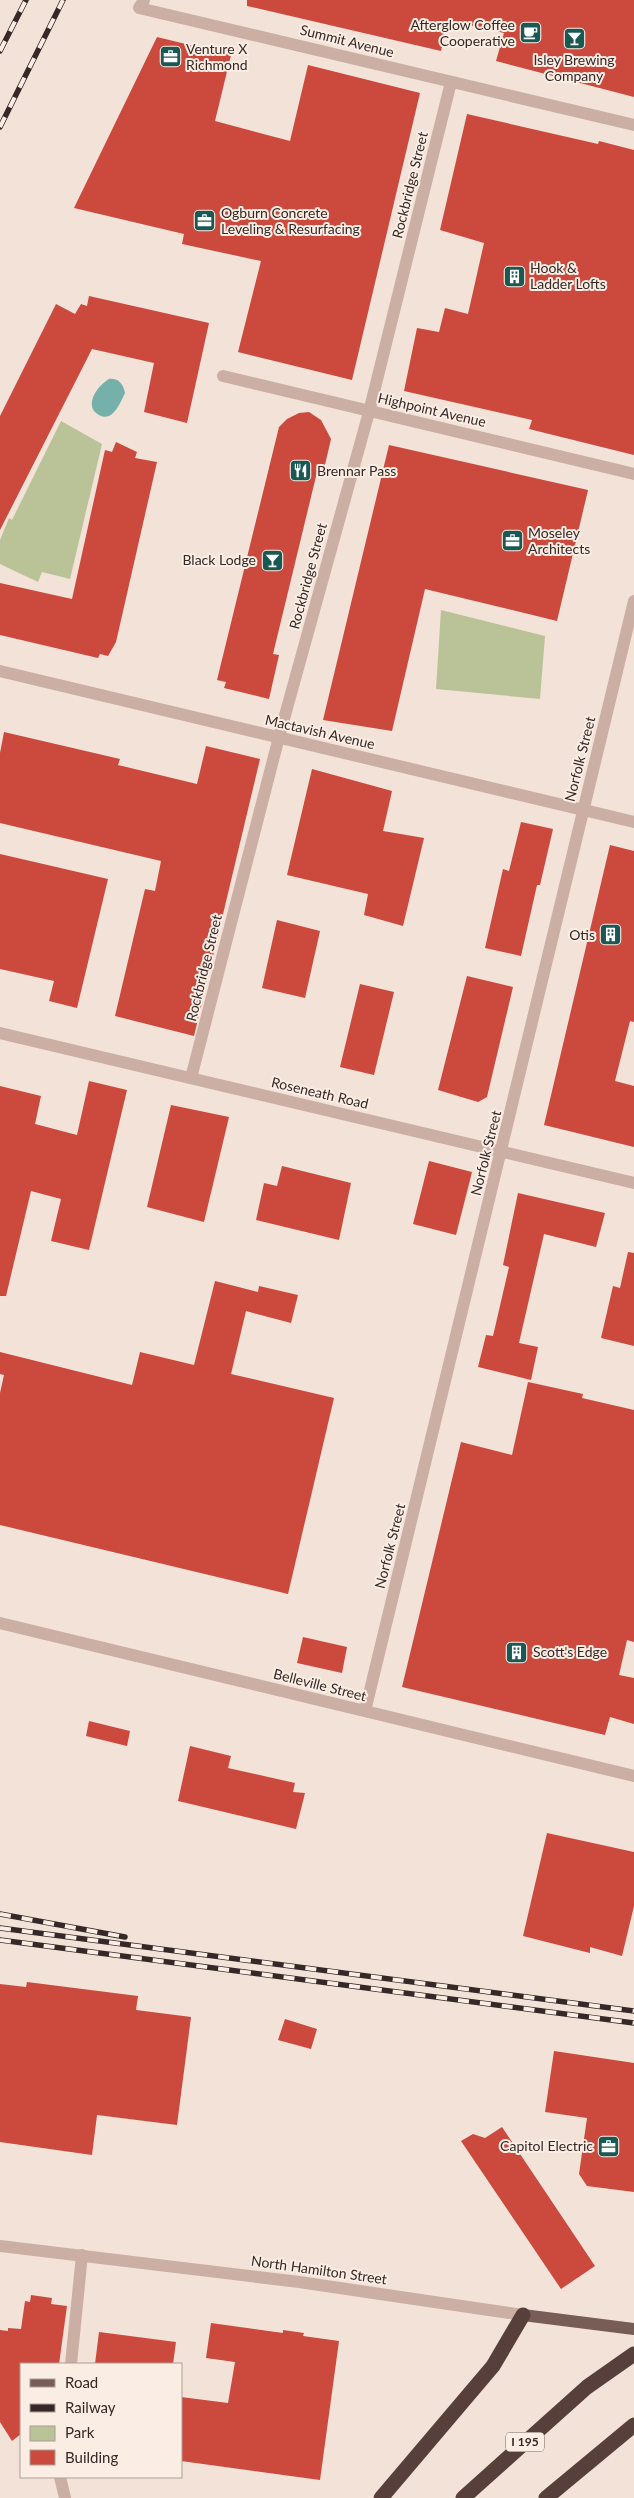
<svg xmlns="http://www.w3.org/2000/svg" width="634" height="2498" font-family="Lato,sans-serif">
<rect width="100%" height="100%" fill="#f2e2d8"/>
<!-- green -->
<path fill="#bac298" d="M61,421L102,444L70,579L42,572L38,582L0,564V540L9,518L12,520Z
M441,610L545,636L540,699L436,689Z"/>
<!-- water -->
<path fill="#76b0aa" d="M109,379C118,378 123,383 125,393C119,406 110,427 94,411C87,400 99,385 109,379Z"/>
<!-- building -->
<path fill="#cb493d" d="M247,0H634V97L496,61L504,33L448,20L441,51L247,6Z
M157,37L231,55L215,121L290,141L308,65L420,93L352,380L238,352L261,261L182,244L184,234L74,208Z
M467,114L598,144L599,141L634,150V455L529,429L532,420L404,391L417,328L439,332L445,308L468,314L484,243L440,230Z
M89,296L209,323L187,423L144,412L154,363L92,349L0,530V416L56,304L75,314L81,304L87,306Z
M309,412L321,420L331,439L324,469L318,468L273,654L279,655L269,699L224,688L226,682L217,680L279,427L287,419L299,413Z
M116,442L137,452L135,458L157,462L116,642L108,656L100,654L98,658L0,635V583L72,599L105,450L112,452Z
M389,445L588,490L557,621L425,589L392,731L323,720Z
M4,732L120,759L118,765L197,784L206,746L260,759L194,1036L115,1016L145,889L155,891L161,861L0,823V753Z
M312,769L392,791L383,831L424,838L403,926L364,915L368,894L287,875Z
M521,822L553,829L540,885H537L521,956L485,948L503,869L509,871Z
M610,845L634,851V1022L630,1021L615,1081L634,1086V1147L544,1125Z
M0,854L108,879L77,1008L49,1001L54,981L0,969Z
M277,920L320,931L305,998L262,988Z
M467,976L513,987L487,1097L478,1102L438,1090Z
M360,984L394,992L374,1075L340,1067Z
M89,1081L127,1090L89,1250L51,1241L61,1199L31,1191L6,1296H0V1086L41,1096L35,1124L77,1135Z
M171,1105L229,1117L204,1222L147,1207Z
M429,1161L472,1172L456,1235L413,1224Z
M282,1166L351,1183L339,1240L256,1220L264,1183L277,1186Z
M518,1193L605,1213L596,1247L544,1234L519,1343L538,1347L531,1380L478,1367L486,1335L493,1336L509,1267L503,1265Z
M628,1252L634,1253V1346L601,1338L613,1286L620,1288Z
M215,1281L258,1292L259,1286L298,1295L291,1323L246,1311L231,1374L334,1398L288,1594L0,1525V1393L4,1375L0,1374V1352L132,1385L140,1352L194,1365Z
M528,1382L583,1394L582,1398L634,1410V1642L627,1640L619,1675L634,1678V1724L610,1717L605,1735L402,1687L461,1442L512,1455Z
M303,1637L347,1647L342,1673L297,1663Z
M89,1721L130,1731L127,1746L86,1736Z
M190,1746L231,1756L228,1768L295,1783L293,1792L305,1793L296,1829L178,1801Z
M547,1833L634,1852V1906L622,1956L590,1947V1953L523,1936Z
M27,1982L138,1996L136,2010L191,2017L177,2125L97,2115L92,2155L0,2142V1984L26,1987Z
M285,2019L317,2029L311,2049L278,2040Z
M554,2051L634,2063V2192L587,2186L579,2174L587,2118L545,2112Z
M502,2127L595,2266L561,2289L461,2141L473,2134L485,2138Z
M31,2295L52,2298L51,2304L67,2306L59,2364H21V2434L12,2441L0,2422V2330L8,2331V2328L21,2329L25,2301L30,2302Z
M211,2323L283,2333V2330L304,2333L303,2336L339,2341L320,2480L181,2461V2397L228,2403L235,2362L206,2358Z
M99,2332L176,2342L173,2364H95Z"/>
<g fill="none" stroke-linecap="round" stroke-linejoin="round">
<!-- minor -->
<path stroke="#cbafa4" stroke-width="12" d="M144,0L139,8L634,125
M223,376L634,474
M0,671L634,822
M0,1033L634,1183
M191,1078L279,737L369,412L451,82
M0,1623L634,1776
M365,1711L634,601
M71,2364L82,2255
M60,2477L65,2498"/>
<!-- tertiary -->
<path stroke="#cbafa4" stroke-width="12" d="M0,2246L299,2282L523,2315"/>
<!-- primary -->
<path stroke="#785c56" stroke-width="12" d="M523,2315L634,2329"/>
<!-- motorway -->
<path stroke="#57403c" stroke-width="15" d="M381,2498L493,2366L523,2315
M463,2498L587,2387L634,2354
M546,2498L634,2425"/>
<defs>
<path id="rail" d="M0,51L26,0
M0,127L63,0
M0,1914L125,1937
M0,1928L634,2011
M0,1940L634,2023"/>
</defs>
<!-- rail casing -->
<use href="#rail" stroke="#352826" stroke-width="5.5"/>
<!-- rail -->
<use href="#rail" stroke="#faede4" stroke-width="4" stroke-dasharray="11" stroke-linecap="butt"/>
</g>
<!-- icons -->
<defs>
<symbol id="cafe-square" viewBox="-11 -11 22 22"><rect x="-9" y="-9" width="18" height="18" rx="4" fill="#1a5853" stroke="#faede4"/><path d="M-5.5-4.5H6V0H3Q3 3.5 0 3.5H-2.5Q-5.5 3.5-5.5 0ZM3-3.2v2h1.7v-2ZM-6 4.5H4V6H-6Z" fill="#fff"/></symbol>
<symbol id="bar-square" viewBox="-11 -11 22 22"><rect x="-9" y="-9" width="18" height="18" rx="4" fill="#1a5853" stroke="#faede4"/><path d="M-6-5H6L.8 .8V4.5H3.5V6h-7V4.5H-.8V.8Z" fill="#fff"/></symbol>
<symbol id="office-square" viewBox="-11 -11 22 22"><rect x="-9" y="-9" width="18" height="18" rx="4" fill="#1a5853" stroke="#faede4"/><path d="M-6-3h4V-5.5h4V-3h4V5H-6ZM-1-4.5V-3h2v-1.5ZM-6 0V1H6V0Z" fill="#fff"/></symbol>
<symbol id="building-square" viewBox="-11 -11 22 22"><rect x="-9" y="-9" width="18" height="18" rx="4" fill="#1a5853" stroke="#faede4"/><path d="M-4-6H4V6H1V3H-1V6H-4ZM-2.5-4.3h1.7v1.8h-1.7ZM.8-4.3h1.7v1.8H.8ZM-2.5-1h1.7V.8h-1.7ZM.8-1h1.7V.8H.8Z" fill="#fff"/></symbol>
<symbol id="restaurant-square" viewBox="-11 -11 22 22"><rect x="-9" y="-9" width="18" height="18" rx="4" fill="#1a5853" stroke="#faede4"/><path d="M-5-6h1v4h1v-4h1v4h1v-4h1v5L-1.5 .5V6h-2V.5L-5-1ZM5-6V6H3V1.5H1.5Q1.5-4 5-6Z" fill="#fff"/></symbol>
</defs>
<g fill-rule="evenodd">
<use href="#cafe-square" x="518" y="20" width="25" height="25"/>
<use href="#bar-square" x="562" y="26" width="25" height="25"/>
<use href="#office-square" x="158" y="44" width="25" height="25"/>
<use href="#office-square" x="192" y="208" width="25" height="25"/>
<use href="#building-square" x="502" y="264" width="25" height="25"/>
<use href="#restaurant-square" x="288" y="458" width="25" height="25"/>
<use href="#office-square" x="500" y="528" width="25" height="25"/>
<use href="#bar-square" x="260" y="548" width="25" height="25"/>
<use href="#building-square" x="598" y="922" width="25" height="25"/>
<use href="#building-square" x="504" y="1640" width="25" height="25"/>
<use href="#office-square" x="596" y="2134" width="25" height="25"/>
</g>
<g text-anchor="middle" stroke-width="4" stroke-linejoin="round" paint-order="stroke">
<!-- shield labels -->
<rect fill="#faede4" stroke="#70635f" stroke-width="1" x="506" y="2432.5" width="38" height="19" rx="4"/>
<g font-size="12" font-weight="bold" fill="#352826">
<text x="525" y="2446">I 195</text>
</g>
<!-- poi labels -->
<g font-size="14" fill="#352826" stroke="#faede4" text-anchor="start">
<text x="515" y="30" text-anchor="end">Afterglow Coffee<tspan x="515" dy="16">Cooperative</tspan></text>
<text x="186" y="54">Venture X<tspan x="186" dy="16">Richmond</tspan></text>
<text x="574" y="65" text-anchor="middle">Isley Brewing<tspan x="574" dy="16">Company</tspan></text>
<text x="221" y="218">Ogburn Concrete<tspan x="221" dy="16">Leveling &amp; Resurfacing</tspan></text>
<text x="530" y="273">Hook &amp;<tspan x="530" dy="16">Ladder Lofts</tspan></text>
<text x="317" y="476">Brennar Pass</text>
<text x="528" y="538">Moseley<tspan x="528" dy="16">Architects</tspan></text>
<text x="256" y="565" text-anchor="end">Black Lodge</text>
<text x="595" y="940" text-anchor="end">Otis</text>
<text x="533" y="1657">Scott's Edge</text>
<text x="593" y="2151" text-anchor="end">Capitol Electric</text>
</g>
<!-- street labels -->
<g font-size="14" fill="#352826" stroke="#faede4">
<text transform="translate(347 41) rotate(14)" y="5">Summit Avenue</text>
<text transform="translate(410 185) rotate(-76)" y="5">Rockbridge Street</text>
<text transform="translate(432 410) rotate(13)" y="5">Highpoint Avenue</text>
<text transform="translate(308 576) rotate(-75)" y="5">Rockbridge Street</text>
<text transform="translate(320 732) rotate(13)" y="5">Mactavish Avenue</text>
<text transform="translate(580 759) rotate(-76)" y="5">Norfolk Street</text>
<text transform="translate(204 968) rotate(-76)" y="5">Rockbridge Street</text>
<text transform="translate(320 1093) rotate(13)" y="5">Roseneath Road</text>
<text transform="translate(486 1153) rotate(-76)" y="5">Norfolk Street</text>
<text transform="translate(390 1546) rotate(-76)" y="5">Norfolk Street</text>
<text transform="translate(320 1685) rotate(14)" y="5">Belleville Street</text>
<text transform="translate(319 2270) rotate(8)" y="5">North Hamilton Street</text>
</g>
</g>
<!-- legend -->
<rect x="20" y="2363" width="162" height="115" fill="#faede4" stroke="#ab9e98"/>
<rect x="30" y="2379" width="25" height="8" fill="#785c56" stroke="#ab9e98"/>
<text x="65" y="2388" font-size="15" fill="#352826">Road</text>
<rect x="30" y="2404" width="25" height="8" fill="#352826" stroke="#ab9e98"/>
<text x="65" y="2413" font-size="15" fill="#352826">Railway</text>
<rect x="30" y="2426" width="25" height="15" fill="#bac298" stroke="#ab9e98"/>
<text x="65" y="2438" font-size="15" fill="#352826">Park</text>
<rect x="30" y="2450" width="25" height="15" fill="#cb493d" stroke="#ab9e98"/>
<text x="65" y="2463" font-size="15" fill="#352826">Building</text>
</svg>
